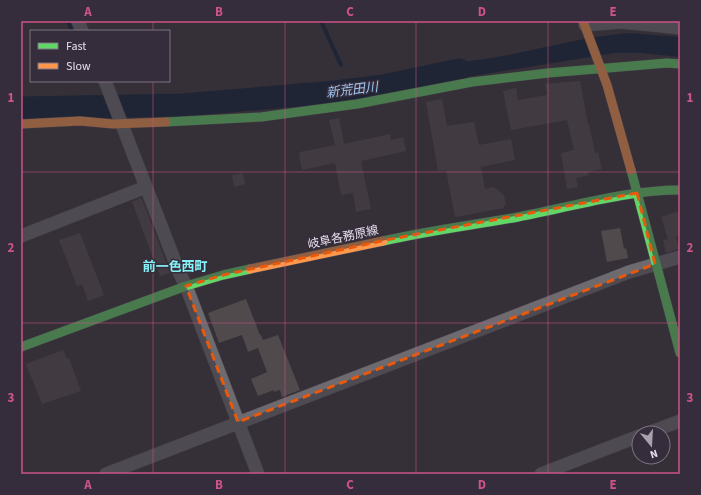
<svg xmlns="http://www.w3.org/2000/svg" width="701" height="495" font-family="'Source Sans 3','Noto Sans JP',sans-serif">
<rect width="100%" height="100%" fill="#353038"/>
<!-- water -->
<path fill="#051a32" d="M630,33L680,37V57L641,53H615L430,83L427,67C450,63 474,61 497,57C542,49 585,36 630,33Z"/>
<g fill="none" stroke-linecap="round" stroke-linejoin="round">
<!-- stream -->
<path stroke="#051a32" stroke-width="4" d="M68,21L72,31
M321,21L341,65"/>
<!-- river -->
<path stroke="#051a32" stroke-width="23" d="M21,108L182,105L335,92L383,86L459,70"/>
</g>
<!-- building -->
<path fill="#504a4c" d="M580,81L588,124H589L595,153L598,152L602,169L588,172L589,175L576,178L578,187L567,189L561,153L574,150L567,120L511,130L503,91L516,88L518,100L547,95L545,84Z
M442,99L447,126L474,122L479,145L511,139L515,160L481,167L485,189L494,187L504,195L506,205L503,206L504,208L455,217L446,170L438,171L426,102Z
M339,118L344,144L390,134L391,140L403,137L406,151L361,161L371,209L356,212L353,193L341,195L335,163L302,170L299,154L300,152L335,145L329,120Z
M243,173L245,184L234,187L232,175Z
M140,198L142,199L170,273L160,276L132,202Z
M680,211V235L676,237L679,249L666,253L663,240L668,239L661,217Z
M620,228L624,249L626,248L628,258L607,262L601,231Z
M80,233L104,295L88,301L82,284L77,286L59,240Z
M246,299L260,335H261L263,340L278,335L300,390L282,397L280,390L274,392V390L258,396L251,379L267,372L258,348L248,352L242,335L219,343L208,313Z
M63,350L67,359L69,358L81,391L42,404L26,364Z"/>
<g fill="none" stroke-linecap="round" stroke-linejoin="round">
<defs>
<path id="street" d="M78,21L82,31
M585,25L621,22L662,26L671,21
M662,26L680,28
M105,81L179,272L186,286L258,474
M21,236L146,187
M648,433L680,421
M106,474L629,272L680,257
M541,474L639,436"/>
<path id="fast" d="M166,122L261,117L357,104L472,82L548,73L667,63L680,64
M631,170L680,353
M383,241C428,231 473,225 518,217C571,207 626,190 680,190
M21,347L186,286L223,275L250,269"/>
<path id="slow" d="M583,21L607,85L631,170
M21,124L80,121L113,124L166,122
M250,269L383,241"/>
</defs>
<!-- street casing -->
<use href="#street" stroke="#514d54" stroke-width="14"/>
<!-- fast casing -->
<use href="#fast" stroke="#514d54" stroke-width="10"/>
<!-- slow casing -->
<use href="#slow" stroke="#514d54" stroke-width="10"/>
<!-- street -->
<use href="#street" stroke="#6d6a70" stroke-width="13"/>
<!-- fast -->
<use href="#fast" stroke="#63d668" stroke-width="9"/>
<!-- slow -->
<use href="#slow" stroke="#ff974d" stroke-width="9"/>
</g>
<!-- marked area -->
<path d="M0 0H701V495H0ZM637,193L655,264L238,422L186,286L223,275L386,240Z" fill="#353038" fill-opacity=".55" fill-rule="evenodd"/>
<path fill="none" stroke="#e8590c" stroke-width="3" stroke-dasharray="8 5" stroke-linejoin="round" d="M637,193L655,264L238,422L186,286L223,275L386,240Z"/>
<!-- grid -->
<path fill="none" stroke="#cc5486" stroke-width="1" stroke-opacity="0.55" d="M153,21V31M285,21V474M416,21V474M548,21V474M153,81V474M21,172H680M21,323H680"/>
<g text-anchor="middle" stroke-width="3" stroke-linejoin="round" paint-order="stroke">
<!-- street labels -->
<g font-size="12" fill="#e5dfe9" stroke="#362d3c">
<text transform="translate(343 237) rotate(-12)" y="4">岐阜各務原線</text>
</g>
<!-- water labels -->
<g font-size="13" font-style="italic" fill="#9cc6f1" stroke="#362d3c">
<text transform="translate(352 89) rotate(-7)" y="5">新荒田川</text>
</g>
<!-- neighbourhood labels -->
<g font-size="13" font-weight="bold" fill="#85f1f5" stroke="#362d3c">
<text x="175" y="271">前一色西町</text>
</g>
</g>
<!-- border -->
<rect width="701" height="495" fill="none" stroke="#362d3c" stroke-width="44"/>
<!-- legend -->
<rect x="30" y="30" width="140" height="52" fill="#362d3c" stroke="#7c7481"/>
<rect x="38" y="43" width="20" height="6" fill="#63d668" stroke="#7c7481"/>
<text x="66" y="50" font-size="12" fill="#e5dfe9">Fast</text>
<rect x="38" y="63" width="20" height="6" fill="#ff974d" stroke="#7c7481"/>
<text x="66" y="70" font-size="12" fill="#e5dfe9">Slow</text>
<!-- north arrow -->
<g transform="translate(651 445) rotate(162)"><circle r="19" fill="#362d3c" stroke="#7c7481"/>
<path d="M0-3L7 15L0 10L-7 15Z" fill="#a7a2ab"/>
<text y="-6" font-size="11" font-weight="bold" text-anchor="middle" fill="#e5dfe9">N</text>
</g>
<rect x="22" y="22" width="657" height="451" fill="none" stroke="#cc5486" stroke-width="1.5"/>
<g font-size="13" text-anchor="middle" font-weight="bold" fill="#cc5486">
<text x="88" y="16">A</text>
<text x="219" y="16">B</text>
<text x="350" y="16">C</text>
<text x="482" y="16">D</text>
<text x="613" y="16">E</text>
<text x="11" y="102">1</text>
<text x="690" y="102">1</text>
<text x="11" y="252">2</text>
<text x="690" y="252">2</text>
<text x="11" y="402">3</text>
<text x="690" y="402">3</text>
<text x="88" y="489">A</text>
<text x="219" y="489">B</text>
<text x="350" y="489">C</text>
<text x="482" y="489">D</text>
<text x="613" y="489">E</text>
</g>
</svg>
